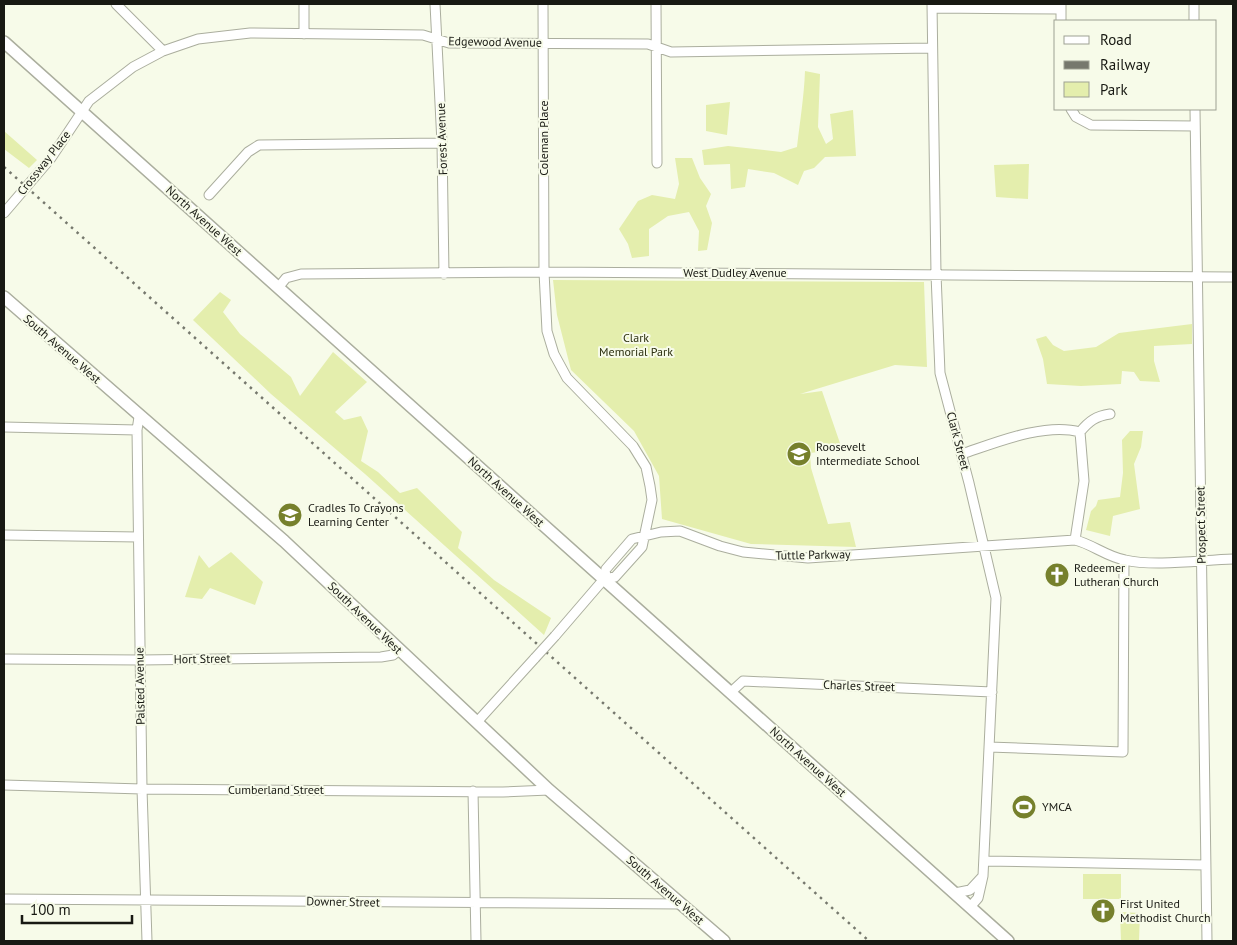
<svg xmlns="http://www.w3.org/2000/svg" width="1237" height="945" font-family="'PT Sans',sans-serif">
<rect width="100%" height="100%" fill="#f7fbe9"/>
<!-- green -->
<path fill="#e4eead" d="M805,71L820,74L818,127L826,144L833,139L830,114L853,110L856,156L825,157L814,168L804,171L798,185L774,173L748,169L745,187L731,189L730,164L704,165L702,150L728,146L781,152L797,147C800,121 804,97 805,71Z
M730,102L727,135L706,131V105Z
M4,131L37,160L29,168L4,149Z
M675,158H692L700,178L711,194L706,206L712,223L707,250L698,251L699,231L689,212L668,216L649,229V256L632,258L628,244L619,229L638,201L652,195L675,199L679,184Z
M1029,164L1028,199L996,197L994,165Z
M553,280L924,282L927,367L895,365L800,394L822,391L842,449L810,453L811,468L828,524L850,522L856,547L751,544L662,519L659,476L634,431L571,370L557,315Z
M220,292L231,300L223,312L240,334L291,377L300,396L333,352L367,382L335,412L344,420L361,416L368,431L361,461L378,472L400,493L417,488L462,532L458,548L494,580L551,618L544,635L365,474L271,394L193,320Z
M1192,324V344L1154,346V361L1160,382L1140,381L1134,372L1122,371L1121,384L1081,386L1047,384L1043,359L1036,339L1046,336L1053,345L1064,351L1096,347L1119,333Z
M1130,431H1143L1141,447L1134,464L1140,509L1113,516L1110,536L1086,530L1091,511L1096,506L1098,500L1120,497L1123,473L1122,440Z
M231,552L263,582L255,605L210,588L202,599L185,597L199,555L209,568Z
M1083,874H1121V899H1083Z
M1120,912L1140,913L1139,941H1121Z"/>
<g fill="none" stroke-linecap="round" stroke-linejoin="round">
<defs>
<path id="minor" d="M116,4L163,51
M304,4V34
M435,4L442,143L444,274
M543,4L544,272L547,331L554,354L567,378L633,446L646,467L650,486L652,500L642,547L615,577L604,579
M656,4L657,163
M932,4L936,274L940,373L969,483L996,598L983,876L978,898L970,907
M1061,4V21
M1194,4V21
M932,8L1061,9
M1071,109L1076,117L1091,125L1195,126
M1195,109L1207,941
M209,195L248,152L259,145L442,143
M4,213L51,158L89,101L133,67L163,51L198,39L250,33L423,35L449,43L648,44L671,52L932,48
M278,288L286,278L301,274L544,272L1233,277
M139,417L137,430L142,789L147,941
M4,427L137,430
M1080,432C1089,421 1096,416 1110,414
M962,454C995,443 1045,422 1080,432L1084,481L1075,540
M4,535L138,537
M555,636L604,579L606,569L632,539L661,532L680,531L720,546L743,552L808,558L1075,540C1092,544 1107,557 1125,560C1155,567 1201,560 1233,559
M4,659L140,660L381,657L393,655L399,650
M731,692L743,681L992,692
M477,722L535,658
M989,747L1123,752L1124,560
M4,785L142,789L503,792L549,790
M473,791L476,941
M984,861L1205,865
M955,893L970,890L983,876
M4,899L682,904"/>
<path id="major" d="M4,42L1008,941
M4,297L284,541L549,790L724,941"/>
</defs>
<!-- minor casing -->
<use href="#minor" stroke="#abae9e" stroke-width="11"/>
<!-- major casing -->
<use href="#major" stroke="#abae9e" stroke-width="14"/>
<!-- minor -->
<use href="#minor" stroke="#fff" stroke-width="9"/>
<!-- major -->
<use href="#major" stroke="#fff" stroke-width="11"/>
<!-- rail -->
<path stroke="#76786d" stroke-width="2.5" stroke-dasharray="2.5 5" stroke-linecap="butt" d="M4,167L869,941"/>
<defs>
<path id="minor-bridge" d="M535,658L555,636"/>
</defs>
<!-- minor-bridge casing -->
<use href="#minor-bridge" stroke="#abae9e" stroke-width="11" stroke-linecap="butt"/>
<!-- minor-bridge -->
<use href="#minor-bridge" stroke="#fff" stroke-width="9"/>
</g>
<!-- icons -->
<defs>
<symbol id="school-disc" viewBox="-11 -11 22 22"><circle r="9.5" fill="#76802c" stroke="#f7fbe9"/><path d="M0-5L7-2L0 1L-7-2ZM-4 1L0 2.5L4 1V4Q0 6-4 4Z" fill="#fff"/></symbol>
<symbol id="church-disc" viewBox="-11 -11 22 22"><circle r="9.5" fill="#76802c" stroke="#f7fbe9"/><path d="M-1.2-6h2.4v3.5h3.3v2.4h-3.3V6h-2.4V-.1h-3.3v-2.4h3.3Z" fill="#fff"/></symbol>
<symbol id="stadium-disc" viewBox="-11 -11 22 22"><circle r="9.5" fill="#76802c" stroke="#f7fbe9"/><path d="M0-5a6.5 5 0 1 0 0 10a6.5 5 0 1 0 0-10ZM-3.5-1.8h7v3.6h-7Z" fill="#fff"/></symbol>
</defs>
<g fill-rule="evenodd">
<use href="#school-disc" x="785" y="440" width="28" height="28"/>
<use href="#school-disc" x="276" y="501" width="28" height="28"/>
<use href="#church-disc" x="1043" y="561" width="28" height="28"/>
<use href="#stadium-disc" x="1010" y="793" width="28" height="28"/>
<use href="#church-disc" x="1089" y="897" width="28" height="28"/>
</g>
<g text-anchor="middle" stroke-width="4" stroke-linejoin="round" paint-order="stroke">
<!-- street labels -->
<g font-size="12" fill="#181913" stroke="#f7fbe9">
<text transform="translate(495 42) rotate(1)" y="4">Edgewood Avenue</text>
<text transform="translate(544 138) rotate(-90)" y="4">Coleman Place</text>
<text transform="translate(442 139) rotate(-92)" y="4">Forest Avenue</text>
<text transform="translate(44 163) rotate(-52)" y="4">Crossway Place</text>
<text transform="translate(204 221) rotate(42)" y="4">North Avenue West</text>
<text x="735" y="277">West Dudley Avenue</text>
<text transform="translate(62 349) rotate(41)" y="4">South Avenue West</text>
<text transform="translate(958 441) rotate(75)" y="4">Clark Street</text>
<text transform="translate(506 492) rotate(42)" y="4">North Avenue West</text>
<text transform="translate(1201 525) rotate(-91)" y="4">Prospect Street</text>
<text transform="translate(813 555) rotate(-1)" y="4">Tuttle Parkway</text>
<text transform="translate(365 618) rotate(44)" y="4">South Avenue West</text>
<text transform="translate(202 659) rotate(-1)" y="4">Hort Street</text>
<text transform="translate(140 686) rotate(-91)" y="4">Palsted Avenue</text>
<text transform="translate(859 686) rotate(2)" y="4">Charles Street</text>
<text transform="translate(808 762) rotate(42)" y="4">North Avenue West</text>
<text x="276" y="794">Cumberland Street</text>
<text transform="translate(665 890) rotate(41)" y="4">South Avenue West</text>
<text transform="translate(343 902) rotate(1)" y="4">Downer Street</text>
</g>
<!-- park labels -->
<g font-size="12" fill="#2c3010" stroke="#f7fbe9">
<text x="636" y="342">Clark<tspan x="636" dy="14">Memorial Park</tspan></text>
</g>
<!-- poi labels -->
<g font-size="12" fill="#181913" stroke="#f7fbe9" text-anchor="start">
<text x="816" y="451">Roosevelt<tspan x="816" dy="14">Intermediate School</tspan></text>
<text x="308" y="512">Cradles To Crayons<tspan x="308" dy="14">Learning Center</tspan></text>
<text x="1074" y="572">Redeemer<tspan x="1074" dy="14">Lutheran Church</tspan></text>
<text x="1042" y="811">YMCA</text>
<text x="1120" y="908">First United<tspan x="1120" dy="14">Methodist Church</tspan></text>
</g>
</g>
<!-- border -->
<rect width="1237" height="945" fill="none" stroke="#181913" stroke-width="10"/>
<!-- legend -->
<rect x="1054" y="20" width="162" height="90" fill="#f7fbe9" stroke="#9ea193"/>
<rect x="1064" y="36" width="25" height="8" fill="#ffffff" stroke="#9ea193"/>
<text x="1100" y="45" font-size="15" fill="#181913">Road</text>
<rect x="1064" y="61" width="25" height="8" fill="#76786d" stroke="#9ea193"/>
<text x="1100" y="70" font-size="15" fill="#181913">Railway</text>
<rect x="1064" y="82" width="25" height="15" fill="#e4eead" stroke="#9ea193"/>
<text x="1100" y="95" font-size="15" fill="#181913">Park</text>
<!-- scale -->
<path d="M22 915v8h110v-8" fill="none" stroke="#181913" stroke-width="2.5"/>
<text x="30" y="915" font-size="15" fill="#181913" stroke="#f7fbe9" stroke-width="4" paint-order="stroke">100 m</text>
</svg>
